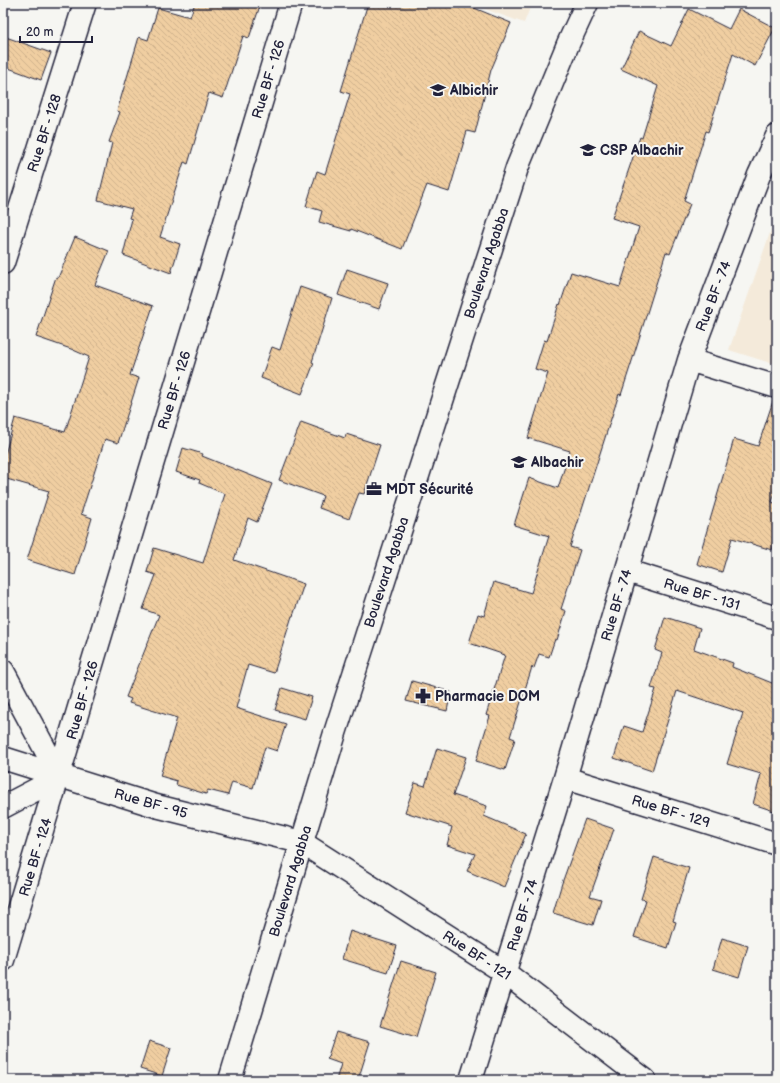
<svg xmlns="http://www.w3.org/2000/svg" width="780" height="1083" font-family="'Balsamiq Sans',sans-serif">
<defs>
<pattern id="building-back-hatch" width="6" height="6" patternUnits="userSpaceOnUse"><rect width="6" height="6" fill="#f0cea1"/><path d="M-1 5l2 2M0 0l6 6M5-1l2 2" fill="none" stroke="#ceb18c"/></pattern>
</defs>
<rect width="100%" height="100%" fill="#f6f6f2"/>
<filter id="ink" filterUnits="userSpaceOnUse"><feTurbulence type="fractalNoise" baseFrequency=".025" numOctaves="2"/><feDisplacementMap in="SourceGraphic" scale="8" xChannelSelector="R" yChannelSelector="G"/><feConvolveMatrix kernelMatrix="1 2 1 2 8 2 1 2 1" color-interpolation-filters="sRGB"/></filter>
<g filter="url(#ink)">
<!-- built -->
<path fill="#f4eada" d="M468,3H532L524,23Z
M777,213V365L729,350Z"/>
<!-- building -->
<path fill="url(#building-back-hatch)" stroke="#22223b" d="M195,3H261L249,38L243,36L223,98L209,93L188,164L184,162L160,237L180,244L171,273L123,255L132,219L129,218L132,209L98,200L112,143L109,142L120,112L117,111L139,37L148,40L158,8L190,17Z
M368,3H462L511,23L491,70L475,133L467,131L449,192L427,185L402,249L351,229V231L319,222L322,211L306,206L317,171L325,174L350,94L341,91Z
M689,9L729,29L739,9L775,28L755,66L733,54L708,132L706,131L684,201L690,204L670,254L666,252L632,361L621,395L619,394L570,547L580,550L561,609L566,611L557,640L555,639L549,657L539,654L534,668L532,667L510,737L515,739L505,770L476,761L490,716L486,715L505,655L469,643L478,614L484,616L494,582L531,593L549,536L514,525L529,478L558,488L570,451L528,438L548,373L535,369L544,340L547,341L559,304L560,305L571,272L620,287L639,227L612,218L640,137L642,138L658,86L621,69L639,31L671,46Z
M3,36L51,53L41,80L3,66Z
M75,237L109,251L95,285L153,306L130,375L139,378L118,443L105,439L81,514L92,518L75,575L27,560L49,491L3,478V462L15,418L65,432L89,357L71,349L36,337L56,277L58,278Z
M347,269L388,283L379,309L338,295Z
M300,287L332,298L312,362L314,363L302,394L261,378L272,347L280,350Z
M773,401H777V486L772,502L777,504V533L772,550L732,538L722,572L697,564L734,439L758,446Z
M301,422L345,438L346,434L380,445L364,494L359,493L349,519L319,508L323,496L279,480Z
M183,448L203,454L202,456L272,484L257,522L248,518L234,560L304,584L293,616H292L274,673L248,665L236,708L286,724L277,751L265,747L253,788L232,782L228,795L208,790L206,794L176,785L177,781L160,776L177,718L129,703L131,699L126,697L159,615L143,609L156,575L147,572L154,548L203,563L225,494L199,483L200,480L176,472Z
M665,617L700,628L694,649L733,663L732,667L777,685V812L753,804L761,774L727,764L743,713L677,691L652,771L614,758L624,726L642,732L656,689L651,688L662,653L655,650Z
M412,681L451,692L447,711L406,701Z
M282,688L312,697L305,719L275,710Z
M437,748L466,757L453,795L487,806L484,816L526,834L504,887L467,871L475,854L447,845L452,827L405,812L415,783L425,786Z
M585,819L614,829L590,896L601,899L593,925L553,913L562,883Z
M654,857L689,868L673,921L676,922L668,948L634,937L646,900L641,899Z
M350,931L397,946L388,973L342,959Z
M722,938L748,946L739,977L713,969Z
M401,961L436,972L416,1037L380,1026Z
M336,1032L370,1042L358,1080H336L341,1064L327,1059Z
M149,1041L171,1048L162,1076L140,1069Z"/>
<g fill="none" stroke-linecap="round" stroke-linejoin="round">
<defs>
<path id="street" d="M3,263L85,3
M689,360L777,387
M627,571L777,618
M3,671L60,777
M3,758L156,806L301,842L504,972L645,1080
M565,778L777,844
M3,807L60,777
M3,960C101,642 194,322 291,3
M471,1080L565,778L689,360L759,175L777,136"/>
<path id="secondary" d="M230,1080L335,733L517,168L568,44L587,3"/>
</defs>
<!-- street casing -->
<use href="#street" stroke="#22223b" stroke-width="25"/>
<!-- secondary casing -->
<use href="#secondary" stroke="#22223b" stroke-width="25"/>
<!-- street -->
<use href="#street" stroke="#f6f6f2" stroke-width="22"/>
<!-- secondary -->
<use href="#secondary" stroke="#f6f6f2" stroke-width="22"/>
</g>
</g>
<!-- icons -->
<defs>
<symbol id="school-bare" viewBox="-9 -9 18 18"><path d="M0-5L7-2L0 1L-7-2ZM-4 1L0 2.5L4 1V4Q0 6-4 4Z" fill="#22223b" stroke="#f6f6f2" stroke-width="2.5" paint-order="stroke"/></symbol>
<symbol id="university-bare" viewBox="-9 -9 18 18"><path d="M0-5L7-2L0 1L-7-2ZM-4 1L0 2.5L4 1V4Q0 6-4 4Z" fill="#22223b" stroke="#f6f6f2" stroke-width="2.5" paint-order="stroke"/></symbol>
<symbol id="office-bare" viewBox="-9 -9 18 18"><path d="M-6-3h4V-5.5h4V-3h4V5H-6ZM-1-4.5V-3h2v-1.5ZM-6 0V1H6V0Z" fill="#22223b" stroke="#f6f6f2" stroke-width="2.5" paint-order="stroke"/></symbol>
<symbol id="pharmacy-bare" viewBox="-9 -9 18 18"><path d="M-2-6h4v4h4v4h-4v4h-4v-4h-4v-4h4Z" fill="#22223b" stroke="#f6f6f2" stroke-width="2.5" paint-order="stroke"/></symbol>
</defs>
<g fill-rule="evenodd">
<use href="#school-bare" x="427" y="79" width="22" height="22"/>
<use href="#school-bare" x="577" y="139" width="22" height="22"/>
<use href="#university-bare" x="508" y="451" width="22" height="22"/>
<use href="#office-bare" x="363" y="478" width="22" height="22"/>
<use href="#pharmacy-bare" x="412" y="685" width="22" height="22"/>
</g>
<g text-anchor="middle" stroke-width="4" stroke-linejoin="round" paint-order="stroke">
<!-- street labels -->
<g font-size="14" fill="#22223b" stroke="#f6f6f2">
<text transform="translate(268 79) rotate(-73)" y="5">Rue BF - 126</text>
<text transform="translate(44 133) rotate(-72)" y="5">Rue BF - 128</text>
<text transform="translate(486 263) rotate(-72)" y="5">Boulevard Agabba</text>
<text transform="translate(713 296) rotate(-69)" y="5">Rue BF - 74</text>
<text transform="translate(174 390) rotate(-73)" y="5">Rue BF - 126</text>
<text transform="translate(386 572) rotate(-72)" y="5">Boulevard Agabba</text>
<text transform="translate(702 594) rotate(17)" y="5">Rue BF - 131</text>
<text transform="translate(616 605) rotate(-73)" y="5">Rue BF - 74</text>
<text transform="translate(82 700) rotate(-74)" y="5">Rue BF - 126</text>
<text transform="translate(151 803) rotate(16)" y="5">Rue BF - 95</text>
<text transform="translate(671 811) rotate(17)" y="5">Rue BF - 129</text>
<text transform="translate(35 857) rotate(-73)" y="5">Rue BF - 124</text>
<text transform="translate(290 881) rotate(-73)" y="5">Boulevard Agabba</text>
<text transform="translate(522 915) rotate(-73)" y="5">Rue BF - 74</text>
<text transform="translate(477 955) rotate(33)" y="5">Rue BF - 121</text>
</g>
<!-- poi labels -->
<g font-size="14" font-weight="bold" fill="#22223b" stroke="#f6f6f2" text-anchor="start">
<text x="450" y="95">Albichir</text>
<text x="600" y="155">CSP Albachir</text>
<text x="531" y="467">Albachir</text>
<text x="386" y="494">MDT Sécurité</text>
<text x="435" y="701">Pharmacie DOM</text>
</g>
</g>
<!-- margin -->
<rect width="780" height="1083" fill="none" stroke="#f6f6f2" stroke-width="16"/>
<rect x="8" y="8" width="764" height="1067" fill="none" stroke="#22223b" stroke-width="1.5" filter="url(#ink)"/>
<!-- scale -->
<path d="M20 36v6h72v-6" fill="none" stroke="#22223b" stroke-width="2"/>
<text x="26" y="36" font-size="12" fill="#22223b" stroke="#f6f6f2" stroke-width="3" paint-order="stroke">20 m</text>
</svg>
